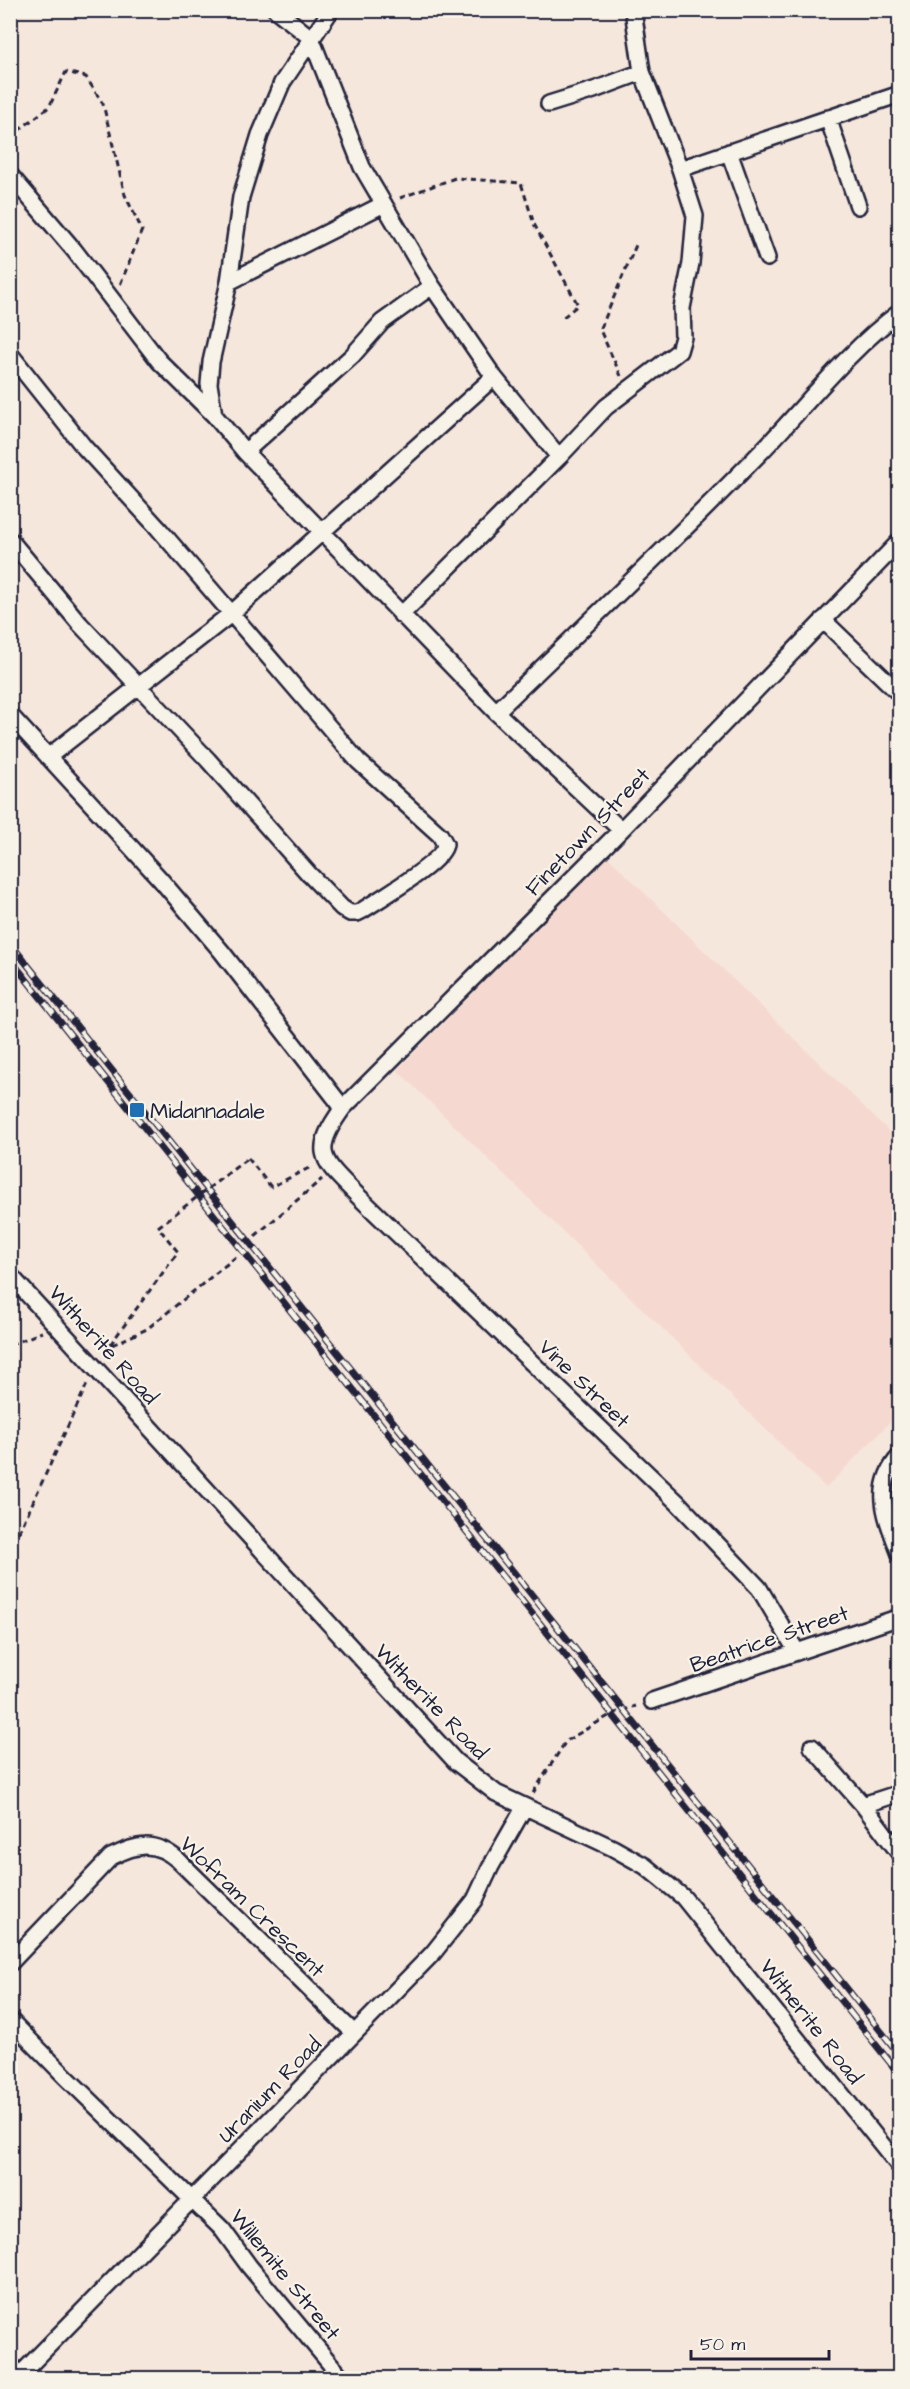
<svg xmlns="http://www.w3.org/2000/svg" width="910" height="2389" font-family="'Architects Daughter',sans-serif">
<rect width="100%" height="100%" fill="#f6e7dd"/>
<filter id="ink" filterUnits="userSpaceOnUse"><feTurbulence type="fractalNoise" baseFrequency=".0167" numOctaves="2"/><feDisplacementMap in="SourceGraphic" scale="12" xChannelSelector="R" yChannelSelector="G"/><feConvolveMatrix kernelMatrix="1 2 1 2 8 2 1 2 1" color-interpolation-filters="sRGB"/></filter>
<g filter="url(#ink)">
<!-- built -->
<path fill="#f5d9d0" d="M607,856L899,1141V1413L826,1488L397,1070Z"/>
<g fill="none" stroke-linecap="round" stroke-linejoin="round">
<defs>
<path id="street" d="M276,10L311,38L362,167L432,286L494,377L559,457
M549,104L594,90L642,72
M828,118L858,206
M729,152L767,258
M680,169L900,94
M10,175L74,250L159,361L214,415L245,452L496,712L621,830
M229,282L384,204
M10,354L84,447L158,528L358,761L440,835L445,844C445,861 379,899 363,910L357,913H350L342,908L309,874L208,760L80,624L10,540
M214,415L209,384L211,362L229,282L241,197L260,135L282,83L331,10
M245,452L352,356L382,322L432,286
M401,615L559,457L606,407L679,351L683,337L682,308L691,263L695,216L680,169L642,72L633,10
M823,620L900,694
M496,712C584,627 673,542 759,454C805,407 846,352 900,312
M10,715L160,879L222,952L343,1108
M48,757L232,613L494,377
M10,1275L456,1762L496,1793L613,1848L645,1866L683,1897L900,2167
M900,1456C871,1488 887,1519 900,1554
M797,1652L759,1588L678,1503L358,1196C324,1161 309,1154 343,1108L621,830L900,541
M652,1701L900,1617
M812,1747L863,1805
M900,1793L863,1805L900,1854
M10,1963L111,1857C137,1844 154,1840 178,1860L354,2033
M10,2020L65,2076L222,2229L249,2266L342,2378
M17,2378L433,1953L475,1900L491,1866L524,1808"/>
</defs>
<!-- street casing -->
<use href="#street" stroke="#22223b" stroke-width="20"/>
<!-- path -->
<path stroke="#22223b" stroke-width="3" stroke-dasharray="6 4.5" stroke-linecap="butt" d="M10,137L49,107L66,72L86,77L103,104L125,195L142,230L120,285
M400,198L455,178L521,183L534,224L578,305L561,319
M621,376L600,330L636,245
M248,1158L271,1187L311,1167
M255,1236L322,1179
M10,1345L42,1332
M112,1345L147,1329L237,1256
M104,1353L178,1252L158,1227
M10,1552L88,1382
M533,1793L566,1741L612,1714L636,1706"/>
<!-- street -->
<use href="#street" stroke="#f7f3e8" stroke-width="15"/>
<defs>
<path id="rail" d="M10,943L900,2055
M10,959L900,2075"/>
</defs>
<!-- rail casing -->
<use href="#rail" stroke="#22223b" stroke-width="7"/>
<!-- rail -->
<use href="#rail" stroke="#f7f3e8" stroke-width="4.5" stroke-dasharray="14" stroke-linecap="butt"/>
<!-- path-bridge -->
<path stroke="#22223b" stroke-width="3" stroke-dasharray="6 4.5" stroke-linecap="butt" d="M158,1227L248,1158"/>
</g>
</g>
<!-- markers -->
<rect fill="#1f6fb2" stroke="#f7f3e8" stroke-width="2" x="129" y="1102" width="16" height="16" rx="3"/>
<g text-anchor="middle" stroke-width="4.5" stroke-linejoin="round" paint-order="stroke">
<!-- street labels -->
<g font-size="22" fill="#22223b" stroke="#f7f3e8">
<text transform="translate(587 831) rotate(-46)" y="8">Finetown Street</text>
<text transform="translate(104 1344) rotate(48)" y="8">Witherite Road</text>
<text transform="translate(585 1383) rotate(44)" y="8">Vine Street</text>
<text transform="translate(769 1638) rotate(-19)" y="8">Beatrice Street</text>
<text transform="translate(432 1701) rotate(46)" y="8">Witherite Road</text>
<text transform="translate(253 1906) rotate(44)" y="8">Wofram Crescent</text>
<text transform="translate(812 2021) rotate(52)" y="8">Witherite Road</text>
<text transform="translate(269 2089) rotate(-46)" y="8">Uranium Road</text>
<text transform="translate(286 2274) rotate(51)" y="8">Willemite Street</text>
</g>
<!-- poi labels -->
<g font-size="22" fill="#22223b" stroke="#f7f3e8" text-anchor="start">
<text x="150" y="1118">Midannadale</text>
</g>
</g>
<!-- margin -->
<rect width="910" height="2389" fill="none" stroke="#f7f3e8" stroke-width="36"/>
<rect x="18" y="18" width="874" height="2353" fill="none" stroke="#22223b" stroke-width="2" filter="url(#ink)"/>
<!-- scale -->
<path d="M691 2350v9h138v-9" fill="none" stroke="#22223b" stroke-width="3"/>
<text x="700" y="2350" font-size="18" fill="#22223b" stroke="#f7f3e8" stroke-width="4.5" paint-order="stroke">50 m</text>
</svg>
